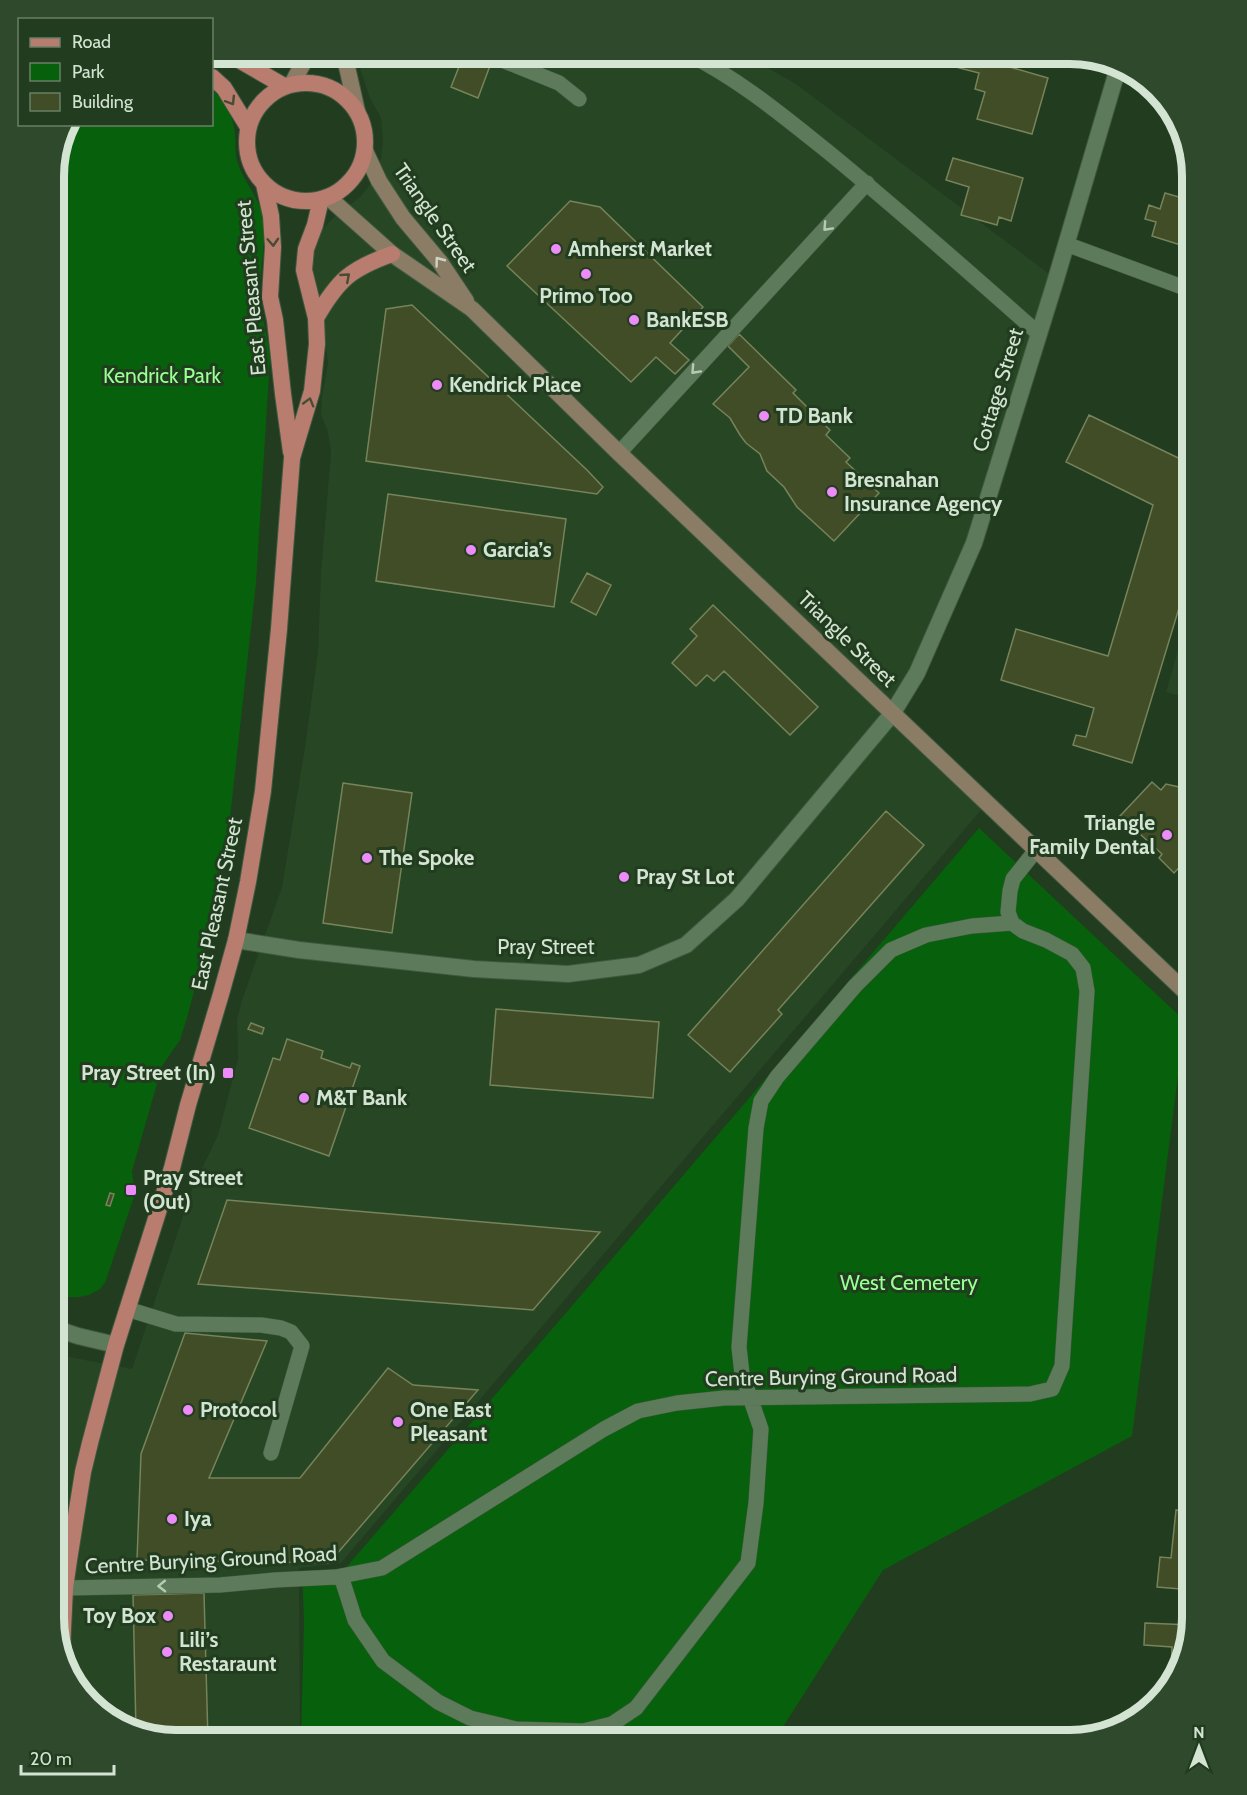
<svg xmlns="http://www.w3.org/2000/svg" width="1247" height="1795" font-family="Cabin,sans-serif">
<rect width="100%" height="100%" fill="#213c1f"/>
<!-- built -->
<path fill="#264624" d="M357,54H743L796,84L1056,279L974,543L893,714L987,803L341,1563L299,1568L300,1741H169L115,1724L70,1680L54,1619V1354L132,1369L192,1189L218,1135L238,1059L237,1020L242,1000L282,887L305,747L318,652L321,572L331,451L327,429L321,415L322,396L328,364L324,327L312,279L310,255L320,232L332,219L361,196L371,183L381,159L383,141L381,118L370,98L361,72Z
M1193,598V700L1166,692Z"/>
<!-- green -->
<path fill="#07600b" d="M212,90C224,100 234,117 235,133C236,141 235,148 236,156C240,177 257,194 262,214C268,243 258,272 260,301C262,321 269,339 270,359L256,583L228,836L215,912L187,1018L180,1040L162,1066L132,1171L135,1194L105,1283L100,1289L89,1295L79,1297H67L54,1290V169L66,125L212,124Z
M979,828L1185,1021L1132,1436L883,1570L774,1741H301L304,1622L302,1571H343L565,1314Z"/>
<!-- building -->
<path fill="#414d27" stroke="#76835b" stroke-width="1.5" d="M464,54L491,63L478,98L451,87Z
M942,54H976L975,57L1048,78L1032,134L977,119L985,92L975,89L979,73L940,63Z
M953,158L1023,178L1011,221L999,217L997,225L961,215L969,187L946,180Z
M1165,193L1193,201V227L1187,247L1152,236L1156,222L1145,219L1149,205L1160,209Z
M570,201L600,207L703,307L670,343L689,360L675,374L656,357L631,382L507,266Z
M412,305L587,470L603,487L597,494L366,461L386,309Z
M739,334L796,390L793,393L830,430L826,435L850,458L846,462L879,493L834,541L797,507L784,487L767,471L760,454L746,443L740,435L730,418L713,404L749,367L728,346Z
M1089,415L1193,465V562L1132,763L1073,745L1076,735L1086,737L1094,708L1001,680L1016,629L1108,656L1153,505L1066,462Z
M388,494L566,519L554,607L376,581Z
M587,573L611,585L596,615L571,602Z
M713,605L818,707L790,735L724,671L714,681L707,675L696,686L672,663L697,636L690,629Z
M1152,782L1161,790L1166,784L1179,787L1193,800V853L1174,873L1159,858L1162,854L1120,816Z
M343,783L412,793L392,933L323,923Z
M886,811L924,845L778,1010L782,1014L730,1072L688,1035Z
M496,1009L659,1022L653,1098L490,1085Z
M251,1023L264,1028L262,1034L248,1029Z
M287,1039L323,1051L321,1058L350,1068L352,1063L360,1066L329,1156L249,1128L273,1058L280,1060Z
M1191,1113L1193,1114V1162H1188Z
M110,1193L114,1194L110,1206L106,1205Z
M227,1200L600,1232L533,1310L198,1284Z
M1186,1322H1193V1380L1181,1379Z
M185,1333L267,1341L209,1478H300L388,1368L413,1385L478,1390L329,1563L137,1560L141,1454Z
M1176,1510L1193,1511V1590L1157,1587L1160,1557L1171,1558Z
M204,1593L208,1741H169L136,1731L133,1595Z
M1145,1623L1191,1625L1178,1673H1171L1172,1647L1144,1645Z"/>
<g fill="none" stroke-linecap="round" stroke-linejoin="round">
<defs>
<path id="service" d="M487,54L559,83L579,99
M688,54C739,79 783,116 827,151C899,210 969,272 1039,334
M1066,244L1193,291
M619,453L867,183
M127,1309L176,1324L261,1325L281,1328L291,1332L302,1346L271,1453
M341,1576L355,1620L383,1661L438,1702L470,1718L516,1729L583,1731L612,1724L636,1708L748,1563L756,1503L761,1429L742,1374L739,1347L756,1128L761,1101L777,1077L855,986L891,950L926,935L972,926L1012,923
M65,1588L220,1585L275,1580L336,1577L382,1568L604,1429L638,1411L677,1403L724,1398L1030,1394L1052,1389L1062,1366L1087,991L1083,968L1072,954L1046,940L1023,931L1012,923L1008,912L1010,891L1013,879L1036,850"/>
<path id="minor" d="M236,940L299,950L474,969L568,974L639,965L686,945L737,899L892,714L917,673L974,543L1056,279L1118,68"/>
<path id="tertiary" d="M54,1328L78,1336L116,1345"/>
<path id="secondary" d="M347,54V67L357,111
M292,84L308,54
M365,151L379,181L403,218L440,262L466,301
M328,197L392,254L472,309L619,453L1193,999"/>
<path id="primary" d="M232,54L239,60L284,86
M212,77L224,88L248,127
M247 142a59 59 0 1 1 118 0a59 59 0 1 1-118 0Z
M264,184L271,216L273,247L270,297L275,320L283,394L291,452
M316,318C338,280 350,269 392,254
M62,1650L65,1588L69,1560L83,1472L90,1443L116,1345L172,1168L188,1105L221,994L236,940L248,882L263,791L279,629L292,458L312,391L317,344L316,318L304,270L306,249L315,225L321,199"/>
</defs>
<!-- service casing -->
<use href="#service" stroke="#405940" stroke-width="16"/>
<!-- minor casing -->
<use href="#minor" stroke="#405940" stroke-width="18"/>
<!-- tertiary casing -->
<use href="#tertiary" stroke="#405940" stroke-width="18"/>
<!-- secondary casing -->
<use href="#secondary" stroke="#405940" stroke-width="18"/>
<!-- primary casing -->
<use href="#primary" stroke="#405940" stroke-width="18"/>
<!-- service -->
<use href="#service" stroke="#5d7b5b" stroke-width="15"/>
<!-- minor -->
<use href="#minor" stroke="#5d7b5b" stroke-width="16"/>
<!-- tertiary -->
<use href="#tertiary" stroke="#5d7b5b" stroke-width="16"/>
<!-- secondary -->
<use href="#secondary" stroke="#8b7c65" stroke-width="16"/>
<!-- primary -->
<use href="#primary" stroke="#b97d6f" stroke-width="16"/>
</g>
<!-- one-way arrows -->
<defs><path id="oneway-chevron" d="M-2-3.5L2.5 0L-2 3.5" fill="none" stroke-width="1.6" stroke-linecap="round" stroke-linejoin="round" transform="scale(1.5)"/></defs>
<g stroke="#474c33">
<use href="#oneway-chevron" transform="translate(231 101) rotate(58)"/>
<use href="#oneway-chevron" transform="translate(273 242) rotate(87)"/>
<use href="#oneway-chevron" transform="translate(346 277) rotate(-41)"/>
<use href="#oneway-chevron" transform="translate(309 402) rotate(-74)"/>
</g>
<g stroke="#b6cab4">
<use href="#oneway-chevron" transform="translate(827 227) rotate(133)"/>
<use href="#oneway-chevron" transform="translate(695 370) rotate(133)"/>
<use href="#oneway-chevron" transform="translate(162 1586) rotate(179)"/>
</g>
<use stroke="#c9d4c2" href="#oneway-chevron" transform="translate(439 261) rotate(-127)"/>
<!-- markers -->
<g fill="#ed8cf9" stroke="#213c1f" stroke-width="2">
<circle cx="556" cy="249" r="6"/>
<circle cx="586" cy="274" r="6"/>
<circle cx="634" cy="320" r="6"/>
<circle cx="437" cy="385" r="6"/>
<circle cx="764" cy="416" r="6"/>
<circle cx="832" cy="492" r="6"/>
<circle cx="471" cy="550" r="6"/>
<circle cx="1167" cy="835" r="6"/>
<circle cx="367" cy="858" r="6"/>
<circle cx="624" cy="877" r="6"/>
<rect x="222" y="1067" width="12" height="12" rx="3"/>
<circle cx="304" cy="1098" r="6"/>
<rect x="125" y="1184" width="12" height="12" rx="3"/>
<circle cx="188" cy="1410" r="6"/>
<circle cx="398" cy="1422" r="6"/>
<circle cx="172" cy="1519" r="6"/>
<circle cx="168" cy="1616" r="6"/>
<circle cx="167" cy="1652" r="6"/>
</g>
<g text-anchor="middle" stroke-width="6" stroke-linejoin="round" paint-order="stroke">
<!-- street labels -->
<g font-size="21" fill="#d4e4d2" stroke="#213c1f">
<text transform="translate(435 218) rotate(55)" y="7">Triangle Street</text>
<text transform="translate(251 288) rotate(-95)" y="7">East Pleasant Street</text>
<text transform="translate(998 390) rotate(-73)" y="7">Cottage Street</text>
<text transform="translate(847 639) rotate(44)" y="7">Triangle Street</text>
<text transform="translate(217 904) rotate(-78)" y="7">East Pleasant Street</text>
<text x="546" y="954">Pray Street</text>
<text transform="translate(831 1377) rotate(-1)" y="7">Centre Burying Ground Road</text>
<text transform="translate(211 1560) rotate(-3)" y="7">Centre Burying Ground Road</text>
</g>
<!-- poi labels -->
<g font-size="21" font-weight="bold" fill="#d4e4d2" stroke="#213c1f" text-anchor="start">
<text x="568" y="256">Amherst Market</text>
<text x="586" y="303" text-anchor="middle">Primo Too</text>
<text x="646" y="327">BankESB</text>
<text x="449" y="392">Kendrick Place</text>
<text x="776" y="423">TD Bank</text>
<text x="844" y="487">Bresnahan<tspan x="844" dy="24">Insurance Agency</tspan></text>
<text x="483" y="557">Garcia’s</text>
<text x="1155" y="830" text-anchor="end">Triangle<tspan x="1155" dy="24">Family Dental</tspan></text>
<text x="379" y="865">The Spoke</text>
<text x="636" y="884">Pray St Lot</text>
<text x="216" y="1080" text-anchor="end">Pray Street (In)</text>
<text x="316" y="1105">M&amp;T Bank</text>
<text x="143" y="1185">Pray Street<tspan x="143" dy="24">(Out)</tspan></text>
<text x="200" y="1417">Protocol</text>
<text x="410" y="1417">One East<tspan x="410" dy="24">Pleasant</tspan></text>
<text x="184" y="1526">Iya</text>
<text x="156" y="1623" text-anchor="end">Toy Box</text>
<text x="179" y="1647">Lili’s<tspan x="179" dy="24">Restaraunt</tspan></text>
</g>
<!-- park labels -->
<g font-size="21" fill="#9aff95" stroke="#213c1f">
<text x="162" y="383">Kendrick Park</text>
<text x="909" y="1290">West Cemetery</text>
</g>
</g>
<!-- crop -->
<path d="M0 0H1247V1795H0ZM176 64H1070A112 112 0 0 1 1182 176V1618A112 112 0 0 1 1070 1730H176A112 112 0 0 1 64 1618V176A112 112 0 0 1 176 64Z" fill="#2f492d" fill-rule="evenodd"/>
<path fill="none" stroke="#d4e4d2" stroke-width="8" d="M176 64H1070A112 112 0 0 1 1182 176V1618A112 112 0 0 1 1070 1730H176A112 112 0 0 1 64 1618V176A112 112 0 0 1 176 64Z"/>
<!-- legend -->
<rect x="18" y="18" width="195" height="108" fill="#213c1f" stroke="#697f67" stroke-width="1.5"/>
<rect x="30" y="38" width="30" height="9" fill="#b97d6f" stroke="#697f67" stroke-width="1.5"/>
<text x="72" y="48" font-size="18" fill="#d4e4d2">Road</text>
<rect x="30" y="63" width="30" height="18" fill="#07600b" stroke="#697f67" stroke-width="1.5"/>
<text x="72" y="78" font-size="18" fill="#d4e4d2">Park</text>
<rect x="30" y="93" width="30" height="18" fill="#414d27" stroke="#697f67" stroke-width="1.5"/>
<text x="72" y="108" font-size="18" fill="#d4e4d2">Building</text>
<!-- north arrow -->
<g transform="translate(1199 1747)" stroke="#213c1f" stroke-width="4.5" paint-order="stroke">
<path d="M0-4.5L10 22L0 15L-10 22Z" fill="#d4e4d2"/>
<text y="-9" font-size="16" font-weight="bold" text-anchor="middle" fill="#d4e4d2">N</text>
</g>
<!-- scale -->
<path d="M21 1765v9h93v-9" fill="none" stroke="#d4e4d2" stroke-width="3"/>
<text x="30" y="1765" font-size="18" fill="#d4e4d2" stroke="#213c1f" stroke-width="4.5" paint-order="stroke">20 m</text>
</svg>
